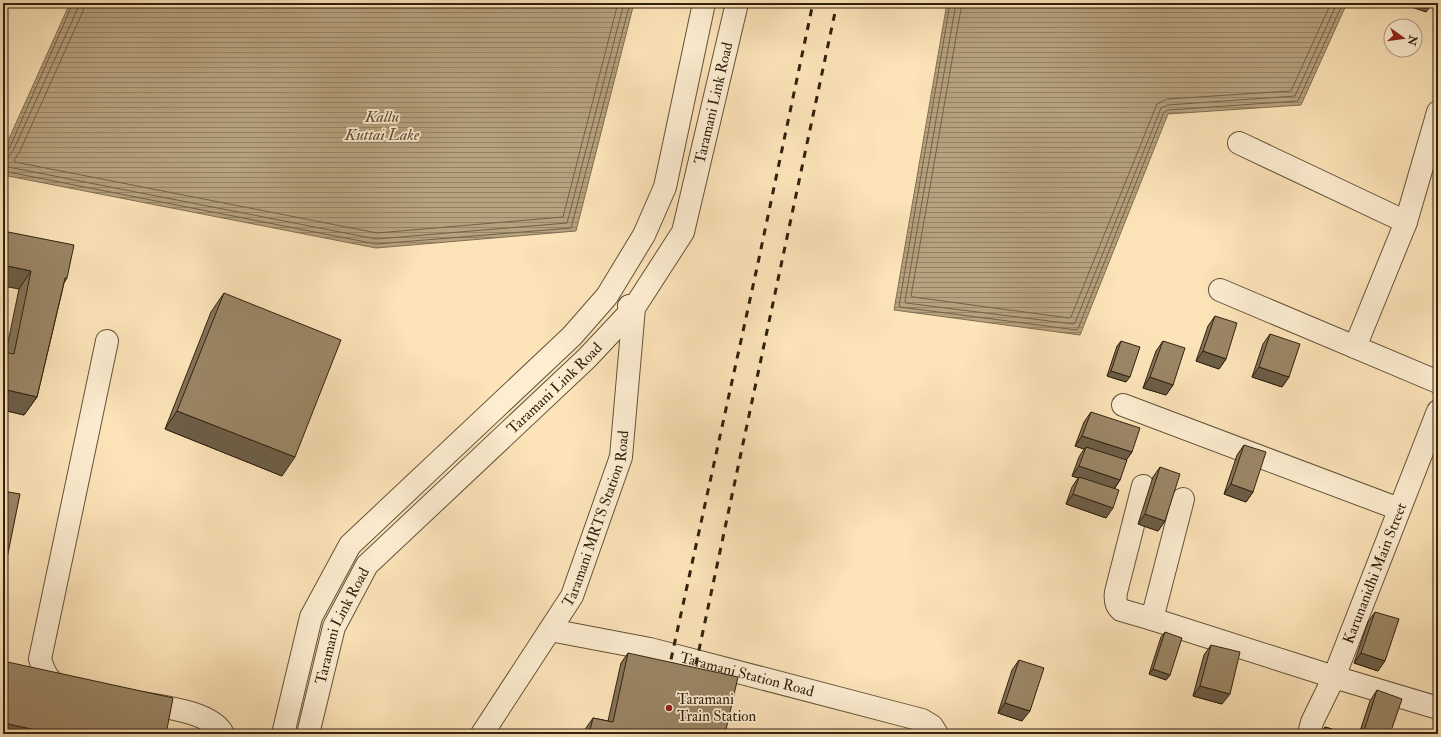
<svg xmlns="http://www.w3.org/2000/svg" width="1441" height="737" font-family="'IM FELL Double Pica',serif">
<defs>
<pattern id="water-rules" width="6" height="5" patternUnits="userSpaceOnUse"><rect width="6" height="5" fill="#b7a17e"/><path d="M0 2.5h6" fill="none" stroke="#958366"/></pattern>
</defs>
<rect width="100%" height="100%" fill="#fce3b8"/>
<filter id="stains"><feTurbulence type="fractalNoise" baseFrequency=".005" numOctaves="4"/><feColorMatrix values="0 0 0 0 .2 0 0 0 0 .09 0 0 0 0 .02 0 0 0 .5 -.17"/></filter>
<radialGradient id="worn" r=".72"><stop offset=".6" stop-color="#630" stop-opacity="0"/><stop offset="1" stop-color="#630" stop-opacity=".3"/></radialGradient>
<!-- water -->
<path fill="url(#water-rules)" stroke="#816e51" d="M70,3H634L576,231L376,248L3,175V152Z
M947,3H1347L1301,105L1168,114L1080,335L894,310Z"/>
<g fill="none" stroke-linecap="round" stroke-linejoin="round">
<!-- shore -->
<path stroke="#746146" stroke-width="1" d="M85,3L83,11L19,153L14,160L15,162L377,233L563,217L618,3
M950,3L899,306L900,307L1077,330L1078,329L1164,112L1168,110L1298,101L1343,3
M956,3L905,301L906,303L1073,324L1075,323L1161,108L1168,105L1295,96L1337,3
M962,3L911,296L913,297L1069,318L1071,317L1157,104L1167,99L1291,91L1331,3
M3,152L6,151L9,149L73,3
M3,157L9,156L13,151L78,8L79,3
M3,166L376,239L567,223L624,3
M3,171L376,244L571,228L630,3"/>
<defs>
<g id="minor">
<path d="M1239,143L1406,222"/>
<path d="M1220,290L1438,382"/>
<path d="M1355,347L1406,222L1438,112"/>
<path d="M1123,405L1399,509"/>
<path d="M1143,486L1116,592C1115,599 1115,605 1121,610L1152,619L1334,677L1438,708"/>
<path d="M1152,619L1183,499"/>
<path id="s1" d="M550,630L650,649L922,720L932,726L937,734"/>
<path d="M65,689C49,683 45,675 40,659L107,341"/>
<path d="M142,703C164,707 212,712 223,734"/>
<path d="M283,734L311,617L350,545L572,336L607,296L644,235L665,187L704,3"/>
<path id="s2" d="M308,734L334,627L367,565L587,358L634,308L683,232L737,3"/>
<path id="s3" d="M482,734L572,596L621,457L634,308L629,306"/>
<path id="s4" d="M1309,734L1312,722L1334,677L1438,411"/>
</g>
</defs>
<!-- minor casing -->
<use href="#minor" stroke="#645238" stroke-width="24"/>
<!-- minor -->
<use href="#minor" stroke="#fdedd1" stroke-width="22"/>
<!-- rail -->
<path stroke="#31210e" stroke-width="3" stroke-dasharray="7 7" stroke-linecap="butt" d="M668,673L758,263L813,3
M693,678L837,3"/>
</g>
<!-- wall -->
<path fill="#857358" stroke="#31210e" d="M3,231L67,278L64,283L37,397L24,415L3,410V352H6L19,289Z
M224,293L282,476L165,429L211,312Z
M1215,316L1226,359L1219,369L1196,361L1208,326Z
M1270,334L1289,377L1282,387L1252,377L1263,344Z
M1121,341L1126,382L1107,376L1117,346Z
M1163,341L1173,385L1166,395L1143,388L1156,351Z
M1091,412L1132,452L1126,460L1120,480L1115,488L1106,518L1066,504L1072,487L1078,478L1072,476L1079,457L1084,449L1075,446L1084,422Z
M1244,445L1253,492L1246,502L1224,494L1237,455Z
M1160,467L1165,521L1158,531L1138,524L1153,477Z
M1375,612L1378,671L1354,663L1368,622Z
M1165,632L1170,675L1166,680L1149,674L1161,637Z
M1211,645L1222,704L1193,696L1204,655Z
M628,653L725,734H584L586,728L593,718L608,721L621,663Z
M1019,660L1022,721L998,713L1012,670Z
M1377,690L1390,734H1359L1370,701Z
M1325,727L1348,734H1320Z"/>
<!-- shaded-wall -->
<path fill="#6c5e47" stroke="#31210e" d="M1400,3H1433L1426,12Z
M3,265L31,271L19,289L3,286Z
M1203,351L1226,359L1219,369L1196,361Z
M1259,367L1289,377L1282,387L1252,377Z
M1111,371L1130,377L1126,382L1107,376Z
M1150,377L1173,385L1166,395L1143,388Z
M3,389L37,397L24,415L3,410Z
M177,411L295,457L282,476L165,429Z
M1082,436L1132,452L1125,462L1086,447L1084,449L1075,446Z
M1079,466L1120,480L1113,490L1079,477L1078,478L1072,476Z
M1231,484L1253,492L1246,502L1224,494Z
M1073,494L1113,508L1106,518L1066,504Z
M1145,514L1165,521L1158,531L1138,524Z
M1361,653L1385,661L1378,671L1354,663Z
M1153,669L1170,675L1166,680L1149,674Z
M1200,686L1230,694L1222,704L1193,696Z
M1005,703L1030,711L1022,721L998,713Z
M3,723L56,734H3Z"/>
<!-- building -->
<path fill="#9b8666" stroke="#31210e" d="M3,231L74,245L67,278H65L37,397L3,389V352L14,354L31,271L3,265Z
M224,293L341,340L295,457L177,411Z
M1215,316L1237,323L1226,359L1203,351Z
M1270,334L1300,344L1289,377L1259,367Z
M1121,341L1140,347L1130,377L1111,371Z
M1163,341L1185,348L1173,385L1150,377Z
M1091,412L1140,428L1132,452L1082,436Z
M1244,445L1266,452L1253,492L1231,484Z
M1086,447L1127,460L1120,480L1079,466Z
M1160,467L1180,474L1165,521L1145,514Z
M1079,477L1119,490L1113,508L1073,494Z
M3,491L20,494L3,578Z
M1375,612L1399,619L1385,661L1361,653Z
M1165,632L1182,638L1170,675L1153,669Z
M1211,645L1240,652L1230,694L1200,686Z
M628,653L738,677L725,734H589L593,718L613,722Z
M1019,660L1044,668L1030,711L1005,703Z
M3,661L173,698L166,734H56L3,723Z
M1377,690L1402,699L1390,734H1363Z
M1325,727L1348,734H1323Z"/>
<!-- markers -->
<circle fill="#8f2418" stroke="#fdedd1" stroke-width="1.5" cx="669" cy="708" r="4"/>
<g text-anchor="middle" stroke-width="3.5" stroke-linejoin="round" paint-order="stroke">
<!-- street labels -->
<g font-size="15" fill="#31210e" stroke="#fdedd1">
<text dy="5" stroke="none"><textPath href="#s2" startOffset="774">Taramani Link Road</textPath></text>
<text dy="5" stroke="none"><textPath href="#s2" startOffset="438">Taramani Link Road</textPath></text>
<text dy="5" stroke="none"><textPath href="#s3" startOffset="246">Taramani MRTS Station Road</textPath></text>
<text dy="5" stroke="none"><textPath href="#s4" startOffset="174">Karunanidhi Main Street</textPath></text>
<text dy="5" stroke="none"><textPath href="#s2" startOffset="114">Taramani Link Road</textPath></text>
<text dy="5" stroke="none"><textPath href="#s1" startOffset="202">Taramani Station Road</textPath></text>
</g>
<!-- poi labels -->
<g font-size="15" fill="#31210e" stroke="#fdedd1" text-anchor="start">
<text x="677" y="704">Taramani<tspan x="677" dy="17">Train Station</tspan></text>
</g>
<!-- water labels -->
<g font-size="16" font-style="italic" fill="#604e35" stroke="#fdedd1">
<text x="382" y="122">Kallu<tspan x="382" dy="18">Kuttai Lake</tspan></text>
</g>
</g>
<!-- margin -->
<rect width="1441" height="737" fill="none" stroke="#fce3b8" stroke-width="16"/>
<rect x="4" y="4" width="1433" height="729" fill="none" stroke="#31210e" stroke-width="2"/>
<rect x="8" y="8" width="1425" height="721" fill="none" stroke="#31210e"/>
<!-- north arrow -->
<g transform="translate(1403 38) rotate(104)"><circle r="19" fill="#fdedd1" stroke="#ab9b83"/>
<path d="M0-3L7 15L0 10L-7 15Z" fill="#8f2418"/>
<text y="-6" font-size="11" font-weight="bold" text-anchor="middle" fill="#31210e">N</text>
</g>
<rect width="100%" height="100%" filter="url(#stains)"/>
<rect width="100%" height="100%" fill="url(#worn)"/>
</svg>
